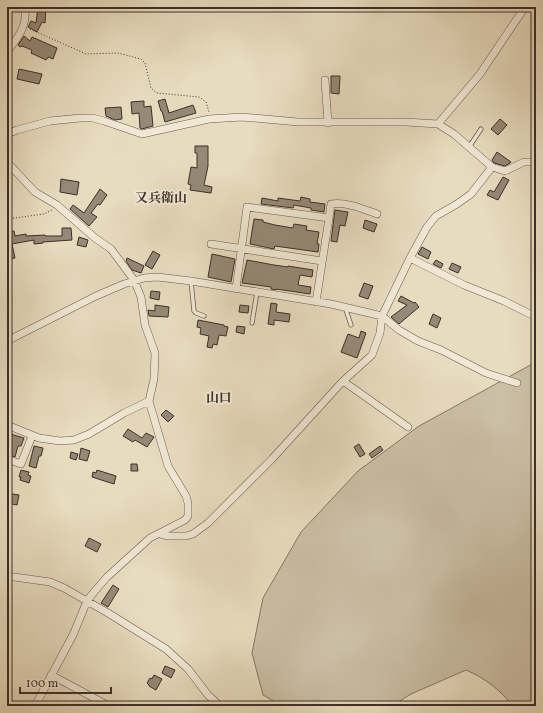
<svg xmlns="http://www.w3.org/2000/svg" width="543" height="713" font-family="Vollkorn,'Noto Serif JP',serif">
<rect width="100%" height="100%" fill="#e8dcbf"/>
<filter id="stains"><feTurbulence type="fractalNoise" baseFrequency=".005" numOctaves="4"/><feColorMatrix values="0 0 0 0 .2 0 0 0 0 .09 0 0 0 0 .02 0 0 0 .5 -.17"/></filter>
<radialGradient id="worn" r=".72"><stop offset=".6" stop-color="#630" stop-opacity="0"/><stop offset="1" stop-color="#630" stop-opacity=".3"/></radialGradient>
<!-- green -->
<path fill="#cbbfa6" stroke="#847768" d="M71,7H99L93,11L71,8Z
M536,362V706H513C500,690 485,678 466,670L411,694L392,706H282L263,695L252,653L263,598L301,532L358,471L419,426Z"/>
<!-- building -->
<path fill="#958977" stroke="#3c2f2a" d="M38,7H46L45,23L42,22L37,32L28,27L31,21L36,23Z
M24,36L30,41L32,37L57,48L53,59L48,57L46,60L31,53L32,50L22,46L20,47L18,45Z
M19,69L42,74L39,84L17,79Z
M331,76H340L339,94L331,93Z
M165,99L169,113L193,105L196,113L165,122L162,111H161L158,101Z
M144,101V107L151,106L153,126L142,129L140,128L139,113L132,114L131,102Z
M121,107L122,119L115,120L106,116L105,108Z
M500,119L507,125L498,135L491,129Z
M195,146H208V166L204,185L212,187L211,193L190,190L191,185L188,184L191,167L197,168V153H195Z
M497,152L511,162L510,163L505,166L494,163L492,160Z
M503,177L509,180L498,200L487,195L490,190L494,192Z
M61,179L79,182L77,195L60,192Z
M100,189L107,195L100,205L98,204L91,213L97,217L89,226L70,209L73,205L84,213Z
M301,197L310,199V202L325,204L324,212L311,210V208L294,205L293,208L261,204L262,198L278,201V198L300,201Z
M335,210L348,212L345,226L340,225L337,242L331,241Z
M254,219L263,220V222L275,225L293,228L294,224L307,226L306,230L319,232L317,244H319L318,252L275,246L274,249L250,244Z
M365,220L377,224L374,232L363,228Z
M62,228H71L72,240L43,242V243L34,244V240L12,244L15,258L7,259V232L14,231L15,236L26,234V236L45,235V236H62Z
M79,237L88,240L86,247L77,245Z
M422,247L431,252L428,259L418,254Z
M153,251L160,255L152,269L145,265Z
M212,254L235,259L231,282L208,277Z
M127,258L144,266L141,273L132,270L126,261Z
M247,260L274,265L288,267V266L313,270L312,277L300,275L298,285L311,287L310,294L276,289V290L271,289V287L242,283Z
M436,260L443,264L441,268L433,264Z
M452,263L461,267L458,273L449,269Z
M364,283L373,286L368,299L359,296Z
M151,291L160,292L159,300L150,298Z
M401,296L414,303L415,302L419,307L399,324L391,317L407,305L398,301Z
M271,303L277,304L276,312L290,314L289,322L274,320V325L268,324Z
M155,305L169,307L168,317L149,316L148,310L155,311Z
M240,305L249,306L248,313L239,312Z
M433,314L441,318L437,328L429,324Z
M198,320L224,325V326L228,327L226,336L219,335L217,345L213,344L212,348L207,347L209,336L200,334L201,328L197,327Z
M237,326L245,327L244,334L236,332Z
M361,331L366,333L357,358L341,352L348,334L359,338Z
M166,410L174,416L168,422L161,415Z
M128,429L142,438L146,433L154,437L147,447L135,440L133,442L123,436Z
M7,433L24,438L21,446H18L15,457L7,454L9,441L7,440Z
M359,444L365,454L360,457L354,447Z
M34,446L43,448L41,456H39L36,468L29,466Z
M380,446L383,450L372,458L369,454Z
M81,448L90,451L87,461L79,459Z
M71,452L78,454L76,460L70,458Z
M131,464H137L138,471H131Z
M21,470L29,472L28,475L31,476L29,483L20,480L21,477H19Z
M97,470L116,476L114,484L92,477L93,472L96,473Z
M7,493L19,495L17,505L7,503Z
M89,538L101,544L97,552L85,546Z
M113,585L119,589L108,607L101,603Z
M165,666L175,670L171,678L162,673Z
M154,675L162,679L156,690L149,686V685L147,683L150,678L152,679Z"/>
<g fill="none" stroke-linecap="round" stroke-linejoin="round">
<defs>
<path id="service" d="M469,147L481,129
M191,281L194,311L196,313L204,316
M345,307L351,325
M252,323L257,292"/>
<path id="minor" d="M7,51C18,39 29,23 24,7
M325,80L328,123
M438,124L480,74L525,7
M7,134L17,130L50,121L80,118H93L104,121L142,134L209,119L242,117L298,122H406L438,124L454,134L492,167L505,171L524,162H536
M7,162L35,192L57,205L95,238L111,249L134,280L141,297L145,325L155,353L154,379L149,401L168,466L186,496L188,503V516L185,520L150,538L107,577L94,592L87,601L73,635L35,706
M329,218L331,204C347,202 361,208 377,214
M211,244L322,261
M410,258L464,285L504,301L536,317
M236,289L247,207L329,218L316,302
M7,341L96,296L124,284L144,278L157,277L191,281L331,304L382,316L399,330L418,341L441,350L486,373L517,383
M343,381L408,427
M7,425L39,438L60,441L74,440L89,434L124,413L149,401
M7,459L21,464L32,436
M160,534L167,536H186L193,534L208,523L272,459L343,381L372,355L380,333L382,316L410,258L427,227L436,216L457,204L471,194L492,167
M7,576L50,582L64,588L108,613L166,649L188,669L208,695L219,705L223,706
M51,675L109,706"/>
</defs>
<!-- service casing -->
<use href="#service" stroke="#675a4f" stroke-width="5"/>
<!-- minor casing -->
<use href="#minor" stroke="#675a4f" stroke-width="8"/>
<!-- path -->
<path stroke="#3c2f2a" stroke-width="1" stroke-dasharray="1 2" stroke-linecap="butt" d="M30,29L86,54L118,53L141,59L145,63L151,88L157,93L199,97L206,102L209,112
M7,219L44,214L52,210"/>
<!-- service -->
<use href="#service" stroke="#f0e8d5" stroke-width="3.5"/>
<!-- minor -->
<use href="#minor" stroke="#f0e8d5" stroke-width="7"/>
</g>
<g text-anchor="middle" stroke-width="4" stroke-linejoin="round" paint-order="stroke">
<!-- neighbourhood labels -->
<g font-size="13" font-weight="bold" fill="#3c2f2a" stroke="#f0e8d5">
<text x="161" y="202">又兵衛山</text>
<text x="219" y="402">山口</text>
</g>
</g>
<!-- margin -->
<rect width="543" height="713" fill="none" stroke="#e8dcbf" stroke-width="24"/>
<rect x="8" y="8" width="527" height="697" fill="none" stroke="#3c2f2a" stroke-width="2"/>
<rect x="12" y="12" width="519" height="689" fill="none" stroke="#3c2f2a"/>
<!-- scale -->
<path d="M20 687v6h91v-6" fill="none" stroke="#3c2f2a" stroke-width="2"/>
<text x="26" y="687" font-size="12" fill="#3c2f2a" stroke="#f0e8d5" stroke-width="3" paint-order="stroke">100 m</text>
<rect width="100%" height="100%" filter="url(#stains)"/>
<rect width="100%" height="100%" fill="url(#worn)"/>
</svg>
